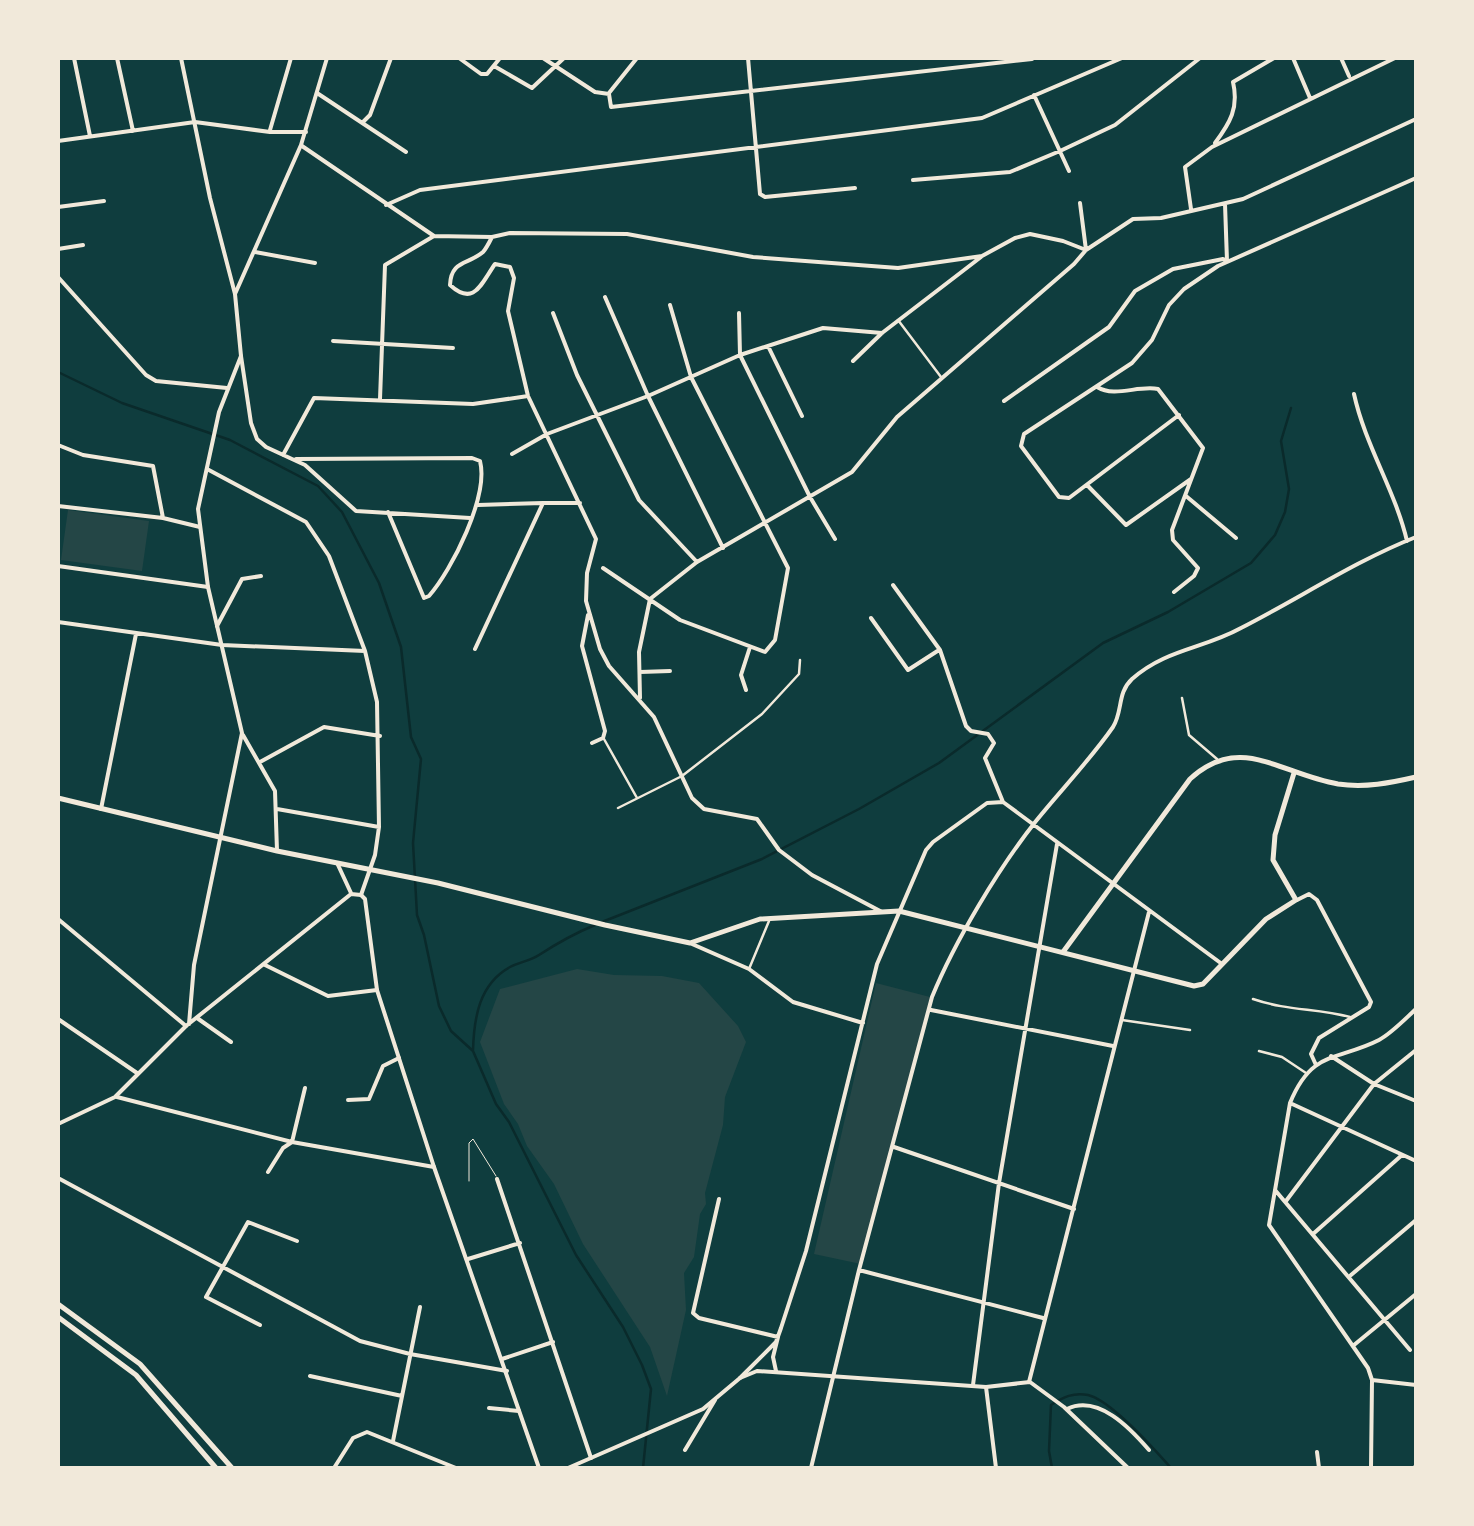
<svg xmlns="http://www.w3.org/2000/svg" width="1474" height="1526" font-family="'Source Sans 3',sans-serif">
<rect width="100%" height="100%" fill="#0f3d3e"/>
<!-- green -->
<path fill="#244646" d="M68,510L149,521L142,571L61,560Z
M577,969L614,975L662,976L699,983L738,1026L746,1042L725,1097L723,1125L705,1193L706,1204L700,1214L694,1257L684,1273L686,1310L667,1396L650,1347L583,1244L554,1184L527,1146L518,1124L504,1104L480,1042L500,989Z
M876,983L930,997L861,1264L814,1254Z"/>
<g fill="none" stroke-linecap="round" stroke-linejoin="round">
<!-- stream -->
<path stroke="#0a2a2b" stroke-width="2.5" d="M58,372L122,403L230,440L318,486L342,512L379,583L401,647L411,737L421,759L413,843L417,915L424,935L439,1006L451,1031L473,1051L496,1104L509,1122L576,1255L623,1327L642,1365L651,1389L643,1468
M602,922L762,859L859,809L939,763L1103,643L1168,612L1251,563L1275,535L1285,512L1289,489L1281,441L1291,408
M473,1050C474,1018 479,984 510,967C519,962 530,961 539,955C559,942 573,934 595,925
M1052,1468L1049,1451L1051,1405C1063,1397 1074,1392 1088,1395C1110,1400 1156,1451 1171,1468"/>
<!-- service -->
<path stroke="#f1e9da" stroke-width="1" d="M469,1181V1143L473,1139L496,1176"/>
<!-- pedestrian -->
<path stroke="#f1e9da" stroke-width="2.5" d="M898,320L941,377
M1182,698L1189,735L1217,759
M604,739L637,798
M618,808L682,776L762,714L799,674L800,660
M749,969L769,921
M1253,999C1288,1011 1316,1008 1350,1017
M1122,1020L1190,1030
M1259,1051L1282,1057L1306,1073"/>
<!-- minor -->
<path stroke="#f1e9da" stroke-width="4" d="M74,58L90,136
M117,58L133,131
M459,58L481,74H487L500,58
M543,58L595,92L609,94
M748,58L760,194L765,197L855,188
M1293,58L1310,98
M1341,58L1349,76
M494,66L532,88L564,58
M317,93L406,152
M609,93L637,58
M609,94L611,107L1032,59
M1034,95L1069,171
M363,122L370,115L391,58
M270,130L291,58
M58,141L195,122L270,132H306
M1215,143C1230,123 1239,108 1233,82L1274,58
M302,146L434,236
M913,180L1010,172L1060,151L1115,125L1200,58
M1080,203L1086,250
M386,205L420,190L982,118L1122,58
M58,207L104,201
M1191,209L1185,167L1212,147L1395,58
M492,237C491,239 485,250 483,252C468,265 451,260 450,285C474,307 481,284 495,264L510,267L514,278L508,311L528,396L596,539L587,573L586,601L600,649L609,666L654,717L692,798L704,809L757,819L779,850L812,875L882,912
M58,249L83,245
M255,252L315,263
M58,277L146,375L156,381L227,388
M605,297L648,396L723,548
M553,313L577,375L639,500L697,562
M739,313L740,355L810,497L835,539
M333,341L453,348
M768,346L802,416
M241,356L251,423L257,439L266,447L305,465L356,511L470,518
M853,361L882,333L981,257
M1097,387C1115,398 1138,385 1158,389L1203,448L1172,530L1173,540L1198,568L1194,576L1174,592
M1354,394C1365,445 1395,490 1407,541
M380,399L385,265L434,236L492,237L510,233L627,234L753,257L898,268L982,256L1015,238L1030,234L1063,241L1086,250
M1004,401L1109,327L1135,291L1173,269L1223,259L1227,261L1225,204
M1179,415L1069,498L1059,497L1021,446L1024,434L1132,363L1152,340L1169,305L1184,289L1218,266L1416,178
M58,445L83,455L153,466L163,518
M512,454L547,434L648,396L740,355L823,328L882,333
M283,455L314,398L473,404L528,396
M296,459L472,458L480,461C489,496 452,570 429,596L424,598L388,512
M207,469L306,522L329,556L365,651L377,702L379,827L375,855L361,895
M1087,485L1126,525L1191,479
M1186,496L1236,538
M478,505L543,503
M58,506L163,518L200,527
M58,566L208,587
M603,568L680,620L765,652L775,640L788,568L691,377L670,305
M893,585L940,650L966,726L971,731L988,734L994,743L985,758L1003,802
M588,615L582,646L605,731L603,738L592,743
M871,618L908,670L939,650
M58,622L222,645L365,651
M217,626L242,579L261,576
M475,649L543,503H580
M640,672L670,671
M746,690L741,675L750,647
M640,698L639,652L650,599L697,562L852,472L897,417L1074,264L1086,250L1133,219L1161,218L1243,199L1416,119
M243,735L275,791L277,851
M260,762L324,727L380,736
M101,809L136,634
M277,809L379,827
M1297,900L1309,894L1317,900L1371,1002L1369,1007L1319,1038L1311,1054L1316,1065
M58,919L186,1026
M692,944L749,969L793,1002L863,1023
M265,965L328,996L377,990
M931,1010L1113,1046
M197,1018L231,1042
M58,1019L137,1073
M1331,1056L1374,1084L1416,1101
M117,1097L292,1142L434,1167
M348,1100L369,1099L383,1066L399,1058
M1290,1103L1416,1161
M894,1147L1074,1209
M268,1172L283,1148L292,1142L305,1088
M58,1178L360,1341L410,1354L507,1371
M497,1179L591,1458
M1275,1190L1410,1350
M719,1199L693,1313L699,1318L778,1337L773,1357L776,1371
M1286,1201L1374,1084L1416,1050
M1313,1234L1402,1155
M468,1259L520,1243
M859,1270L1043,1318
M1351,1275L1416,1220
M260,1325L206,1297L248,1222L297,1241
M1354,1345L1416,1294
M502,1359L553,1342
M310,1376L402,1396
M740,1378L776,1342L781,1328L806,1251L877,964L926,850L933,842L987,803L1003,802L1222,964
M1372,1380L1416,1385
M1029,1382L1149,912
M973,1385L999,1183L1057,844
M986,1387L996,1468
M489,1408L519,1411
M1067,1409C1098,1394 1130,1428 1149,1450
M393,1441L420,1307
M685,1450L715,1400
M1317,1452L1319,1468
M811,1468L859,1270L932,997C955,941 998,869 1036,821C1061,790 1090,760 1113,727C1123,711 1117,693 1132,679C1166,649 1203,649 1241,628C1300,598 1355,561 1416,537
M1371,1468L1372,1380L1368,1368L1269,1225L1290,1103C1312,1049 1338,1061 1379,1040C1392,1033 1405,1019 1416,1009
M1414,1468L1416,1466"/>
<!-- tertiary -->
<path stroke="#f1e9da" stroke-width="4" d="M181,58L210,198L235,294L241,356L219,412L198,509L208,587L242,733L194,965L189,1024
M235,294L301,145L327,58
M338,865L351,893
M58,1124L115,1097L186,1026L351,894L361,895L365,899L377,990L434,1167L539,1468
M334,1468L353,1438L367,1432L456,1468
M568,1468L703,1409L740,1378L757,1371L986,1387L1030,1382L1064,1407L1128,1468"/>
<!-- secondary -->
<path stroke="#f1e9da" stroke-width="5" d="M58,798L277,851L438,883L605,925L690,943L760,919L899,911L1194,986L1203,984L1266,919L1296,900L1273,860L1275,835L1294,773
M1063,952L1190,779C1240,733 1280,774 1338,784C1365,788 1390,783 1416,777"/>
<!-- primary -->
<path stroke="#f1e9da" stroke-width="5" d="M58,1304L140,1364L232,1468
M58,1317L136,1375L216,1468"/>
</g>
<!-- border -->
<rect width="1474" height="1526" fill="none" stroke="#f1e9da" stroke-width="120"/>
</svg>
